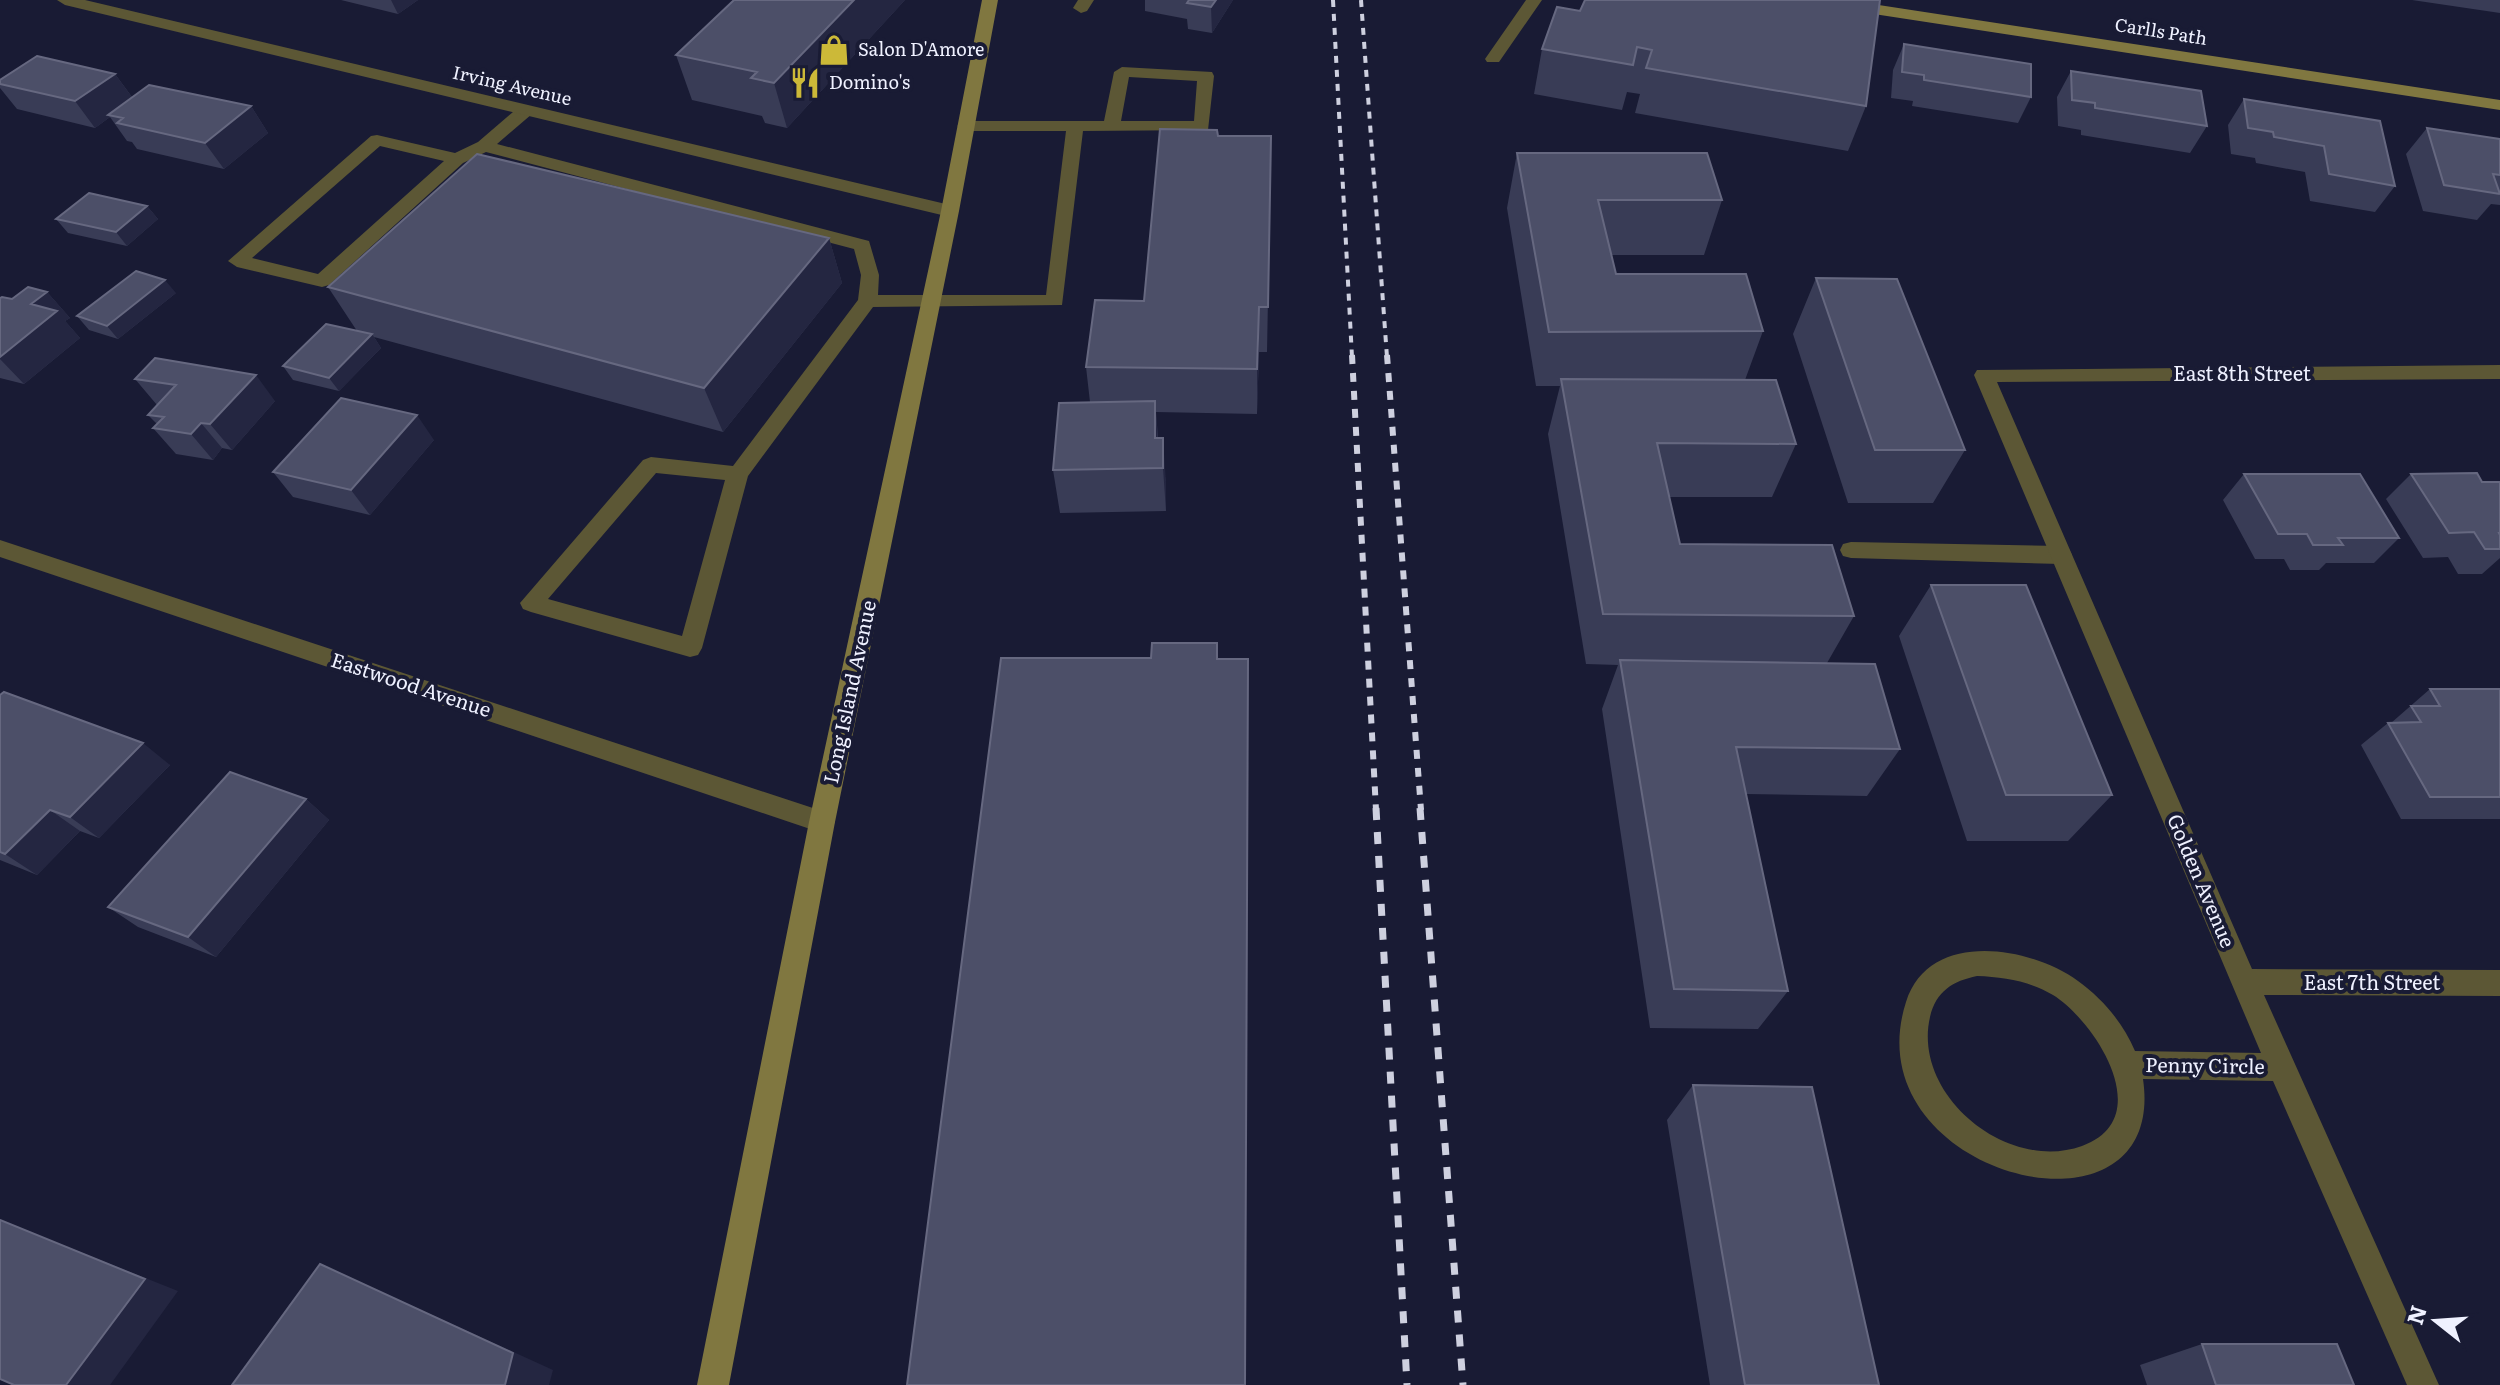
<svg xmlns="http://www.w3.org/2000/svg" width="2500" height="1385" font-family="Literata,serif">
<rect width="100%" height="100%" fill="#191b34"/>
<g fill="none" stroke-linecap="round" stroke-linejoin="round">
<!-- lane -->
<path fill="#5c5735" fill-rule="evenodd" d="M1078,0H1094L1087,11L1081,13L1073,8Z
M1526,0H1542L1499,62H1487L1485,59Z
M1122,67L1212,72L1214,76L1208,130L1083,131L1062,305L873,307L748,476L702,648L698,655L690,657L531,612L523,609L520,603L643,460L651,457L733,466L858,300L861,275L854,249L486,152L463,163L329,285L322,287L237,267L228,261L371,136L377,135L455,153L478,142L520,106L526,105L535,110L532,114L497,144L869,241L879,275L878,295H1046L1066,131H966L957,126L966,121H1104L1114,72ZM1129,77L1197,81L1194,121H1121ZM380,146L444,161L318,274L252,258ZM656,473L725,480L682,636L548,599Z
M1851,542L2061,546L2069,549L2072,555L2069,561L2061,564L1851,558L1843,556L1840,550L1843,544Z"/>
<!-- street -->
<path fill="#5c5735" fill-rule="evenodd" d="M57,0H85L950,205L959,211L950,217L65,5Z
M2500,365V379L1997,382L2252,969L2500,970V996L2264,995L2439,1385H2407L2273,1081L2143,1079C2169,1256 1850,1177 1906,1002C1929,929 2030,946 2078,981C2103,999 2123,1023 2135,1051L2261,1053L1974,375L1977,370ZM1977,976C2004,977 2029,981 2053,995C2096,1022 2158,1119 2082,1146C2007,1173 1912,1095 1930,1017C1936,991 1953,981 1977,976Z
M0,540L822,811L831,814L835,822L831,830L822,833L0,557Z"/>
<!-- secondary -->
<path fill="#807740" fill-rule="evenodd" d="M982,0H998L959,211L835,822L729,1385H697L809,822L941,211Z
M1807,0H1846L2500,100V110L1815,5Z"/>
<!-- rail-far2 -->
<path stroke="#ced0df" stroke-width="4" stroke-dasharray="7 7" stroke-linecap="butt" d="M1333,0L1352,357
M1361,0L1387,357"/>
<!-- rail-far1 -->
<path stroke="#ced0df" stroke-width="6" stroke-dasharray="9 9" stroke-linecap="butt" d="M1352,355L1376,810
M1387,355L1421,810"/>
<!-- rail -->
<path stroke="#ced0df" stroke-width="7" stroke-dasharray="12 12" stroke-linecap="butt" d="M1376,808L1407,1385
M1420,808L1463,1385"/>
</g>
<!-- wall -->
<path fill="#393c56" d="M341,0H418L398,14Z
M905,0L787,128L765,123L762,116L692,100L676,55Z
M1145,0H1233L1212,33L1188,29L1187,19L1145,11Z
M2412,0H2500V13Z
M1557,7L1866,106L1848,151L1635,113L1640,94L1627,92L1622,110L1534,94L1542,49Z
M1904,44L2031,97L2018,123L1912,106L1913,101L1891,98L1893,70Z
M2071,71L2207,126L2190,153L2081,135V130L2058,126L2057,97Z
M115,74L132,97L251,106L268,133L224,169L137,149L132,142L127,141L110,117L95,128L17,109L0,88V80Z
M2244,99L2395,186L2375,212L2310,201L2305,172L2256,163L2255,158L2231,154L2228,125Z
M2427,128L2500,139V205L2491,204L2477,220L2423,211L2406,154Z
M1218,136H1271L1267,352H1259L1257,414L1156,412L1158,438L1166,482V511L1060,513L1053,470L1090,402L1086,367L1144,301Z
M1517,153L1722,200L1704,255H1611L1616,274L1763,331L1745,380L1796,444L1772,497H1669L1680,544L1854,616L1827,663L1900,749L1867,796L1746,794L1788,991L1758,1029L1650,1028L1602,709L1618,665L1586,664L1548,434L1560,386H1536L1507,208Z
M147,206L158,219L127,246L68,233L56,219Z
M829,238L842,283L723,432L374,337L381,348L339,391L293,380L283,366L357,331L328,287Z
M1816,278L1965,450L1933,503H1848L1793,334Z
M47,292L70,318L65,321L80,338L24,384L0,378V298L12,299Z
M176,293L118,339L89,330L77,316Z
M135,379L275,401L232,450L222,448L213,460L176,454L153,428L157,424L148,415L157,405Z
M434,440L370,515L293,497L273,472Z
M2244,474L2399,538L2374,563H2326L2319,570H2290L2284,559H2255L2223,500Z
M2411,474L2482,482H2500V558L2482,574H2458L2448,557L2423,558L2386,499Z
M1931,585L2112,795L2068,841H1967L1899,636Z
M2430,689H2500V819H2401L2361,745L2388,723H2391Z
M0,695L170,765L99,838L80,831L37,875L0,860Z
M306,799L329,820L216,957L138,927L108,907Z
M1693,1085L1879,1385H1710L1667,1120Z
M2202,1344L2354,1385H2147L2140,1365Z"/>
<!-- shaded-wall -->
<path fill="#242641" d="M391,0H418L398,14Z
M854,0H905L787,128L774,83Z
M1216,0H1233L1212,33L1211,7Z
M115,74L134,100L108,115L110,117L95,128L75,101Z
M251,106L268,133L224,169L205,143Z
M147,206L158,219L127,246L116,232Z
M829,238L842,283L723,432L704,388Z
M165,280L176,293L118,339L107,326Z
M47,292L70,318L65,321L80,338L24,384L0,359V357L31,304Z
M1259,307V352L1257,414V369Z
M372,334L381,348L339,391L329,378Z
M256,375L275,401L232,450L210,424Z
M1155,401L1158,445L1155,438Z
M417,415L434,440L370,515L351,490Z
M201,423L222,448L213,460L191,434Z
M1163,438L1166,482V511L1163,468Z
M143,743L170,765L99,838L70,817Z
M306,799L329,820L216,957L188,937Z
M50,810L80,831L37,875L5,854Z
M0,1220L178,1291L110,1385H66Z
M320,1264L553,1370L549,1385H505Z"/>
<!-- building -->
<path fill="#4c4f68" stroke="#666880" stroke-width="2" d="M734,0H854L774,83L751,78L757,72L676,55Z
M1189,0H1216L1211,7L1187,3Z
M1585,0H1880L1866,106L1646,68L1652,50L1637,47L1633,65L1542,49L1557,7L1580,11Z
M1904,44L2031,64V97L1924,80V75L1902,72Z
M37,56L115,74L75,101L0,84V80Z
M2071,71L2201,91L2207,126L2095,108V103L2072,100Z
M149,85L251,106L205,143L117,123L123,118L108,115Z
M2244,99L2380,121L2395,186L2329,174L2324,146L2274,137L2273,132L2248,128Z
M2427,128L2500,139V175L2493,174L2500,194L2444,185Z
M1160,129L1217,130L1218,136H1271L1268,307H1259L1257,369L1086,367L1095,300L1144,301Z
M1517,153H1707L1722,200H1598L1616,274H1746L1763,331L1549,332Z
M477,154L829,238L704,388L328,287Z
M89,193L147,206L116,232L56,219Z
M136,271L165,280L107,326L77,316Z
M1816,278L1897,279L1965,450H1875Z
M28,287L47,292L31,304L57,311L0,357V298L2,297L12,299Z
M326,324L372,334L329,378L283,366Z
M155,358L256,375L210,424L201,423L191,434L153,428L164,417L148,415L176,385L135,379Z
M1561,379L1776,380L1796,444L1657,443L1680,544L1832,545L1854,616L1603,614Z
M341,398L417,415L351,490L273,472Z
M1155,401V438H1163V468L1053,470L1059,403Z
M2477,473L2482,482H2500V533H2499L2500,535V549H2485L2474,532L2449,533L2411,474Z
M2244,474H2360L2399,538H2338L2343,545H2313L2307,534H2278Z
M1931,585H2026L2112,795H2006Z
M1152,643H1217V659H1248L1245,1385H907L1001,658H1151Z
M1620,660L1875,664L1900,749L1736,747L1788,991L1674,989Z
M2430,689H2500V797H2430L2388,723L2421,722L2411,706H2440Z
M4,692L143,743L70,817L50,810L5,854L0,852V695Z
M230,772L306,799L188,937L108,907Z
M1693,1085L1812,1087L1879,1385H1745Z
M0,1220L145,1279L66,1385H14L0,1379Z
M320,1264L513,1353L505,1385H232Z
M2202,1344H2337L2354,1385H2216Z"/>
<!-- icons -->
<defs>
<symbol id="shop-bare" viewBox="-9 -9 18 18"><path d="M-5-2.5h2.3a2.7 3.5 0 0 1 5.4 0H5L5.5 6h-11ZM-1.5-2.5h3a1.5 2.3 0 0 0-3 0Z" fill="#ccb938" stroke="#191b34" stroke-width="2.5" paint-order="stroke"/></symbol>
<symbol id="restaurant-bare" viewBox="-9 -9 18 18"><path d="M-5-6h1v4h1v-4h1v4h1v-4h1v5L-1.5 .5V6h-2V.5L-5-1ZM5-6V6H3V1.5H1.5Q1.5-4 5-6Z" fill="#ccb938" stroke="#191b34" stroke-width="2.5" paint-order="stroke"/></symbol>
</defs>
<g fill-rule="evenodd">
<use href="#shop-bare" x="812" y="28" width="44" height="44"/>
<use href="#restaurant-bare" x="783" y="61" width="44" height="44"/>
</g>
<g text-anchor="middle" stroke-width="8" stroke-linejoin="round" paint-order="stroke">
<!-- far-street labels -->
<g font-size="18" fill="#eff1ff" stroke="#191b34">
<text transform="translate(2161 32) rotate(9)" y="6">Carlls Path</text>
<text transform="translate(512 86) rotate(13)" y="6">Irving Avenue</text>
</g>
<!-- far-poi labels -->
<g font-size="18" fill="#eff1ff" stroke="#191b34" text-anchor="start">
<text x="858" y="56">Salon D'Amore</text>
<text x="829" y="89">Domino's</text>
</g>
<!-- street labels -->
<g font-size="20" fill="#eff1ff" stroke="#191b34">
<text x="2242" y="381">East 8th Street</text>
<text transform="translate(411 685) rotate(18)" y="7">Eastwood Avenue</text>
<text transform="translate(850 692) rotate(-78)" y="7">Long Island Avenue</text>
<text transform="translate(2201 881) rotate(67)" y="7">Golden Avenue</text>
<text x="2372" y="990">East 7th Street</text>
<text transform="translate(2205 1066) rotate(1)" y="7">Penny Circle</text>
</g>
</g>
<!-- north arrow -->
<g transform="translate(2436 1321) rotate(287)" stroke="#191b34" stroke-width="6" paint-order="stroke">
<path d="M0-6L14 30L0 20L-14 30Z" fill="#eff1ff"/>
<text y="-12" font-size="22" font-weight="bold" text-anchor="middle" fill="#eff1ff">N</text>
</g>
</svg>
